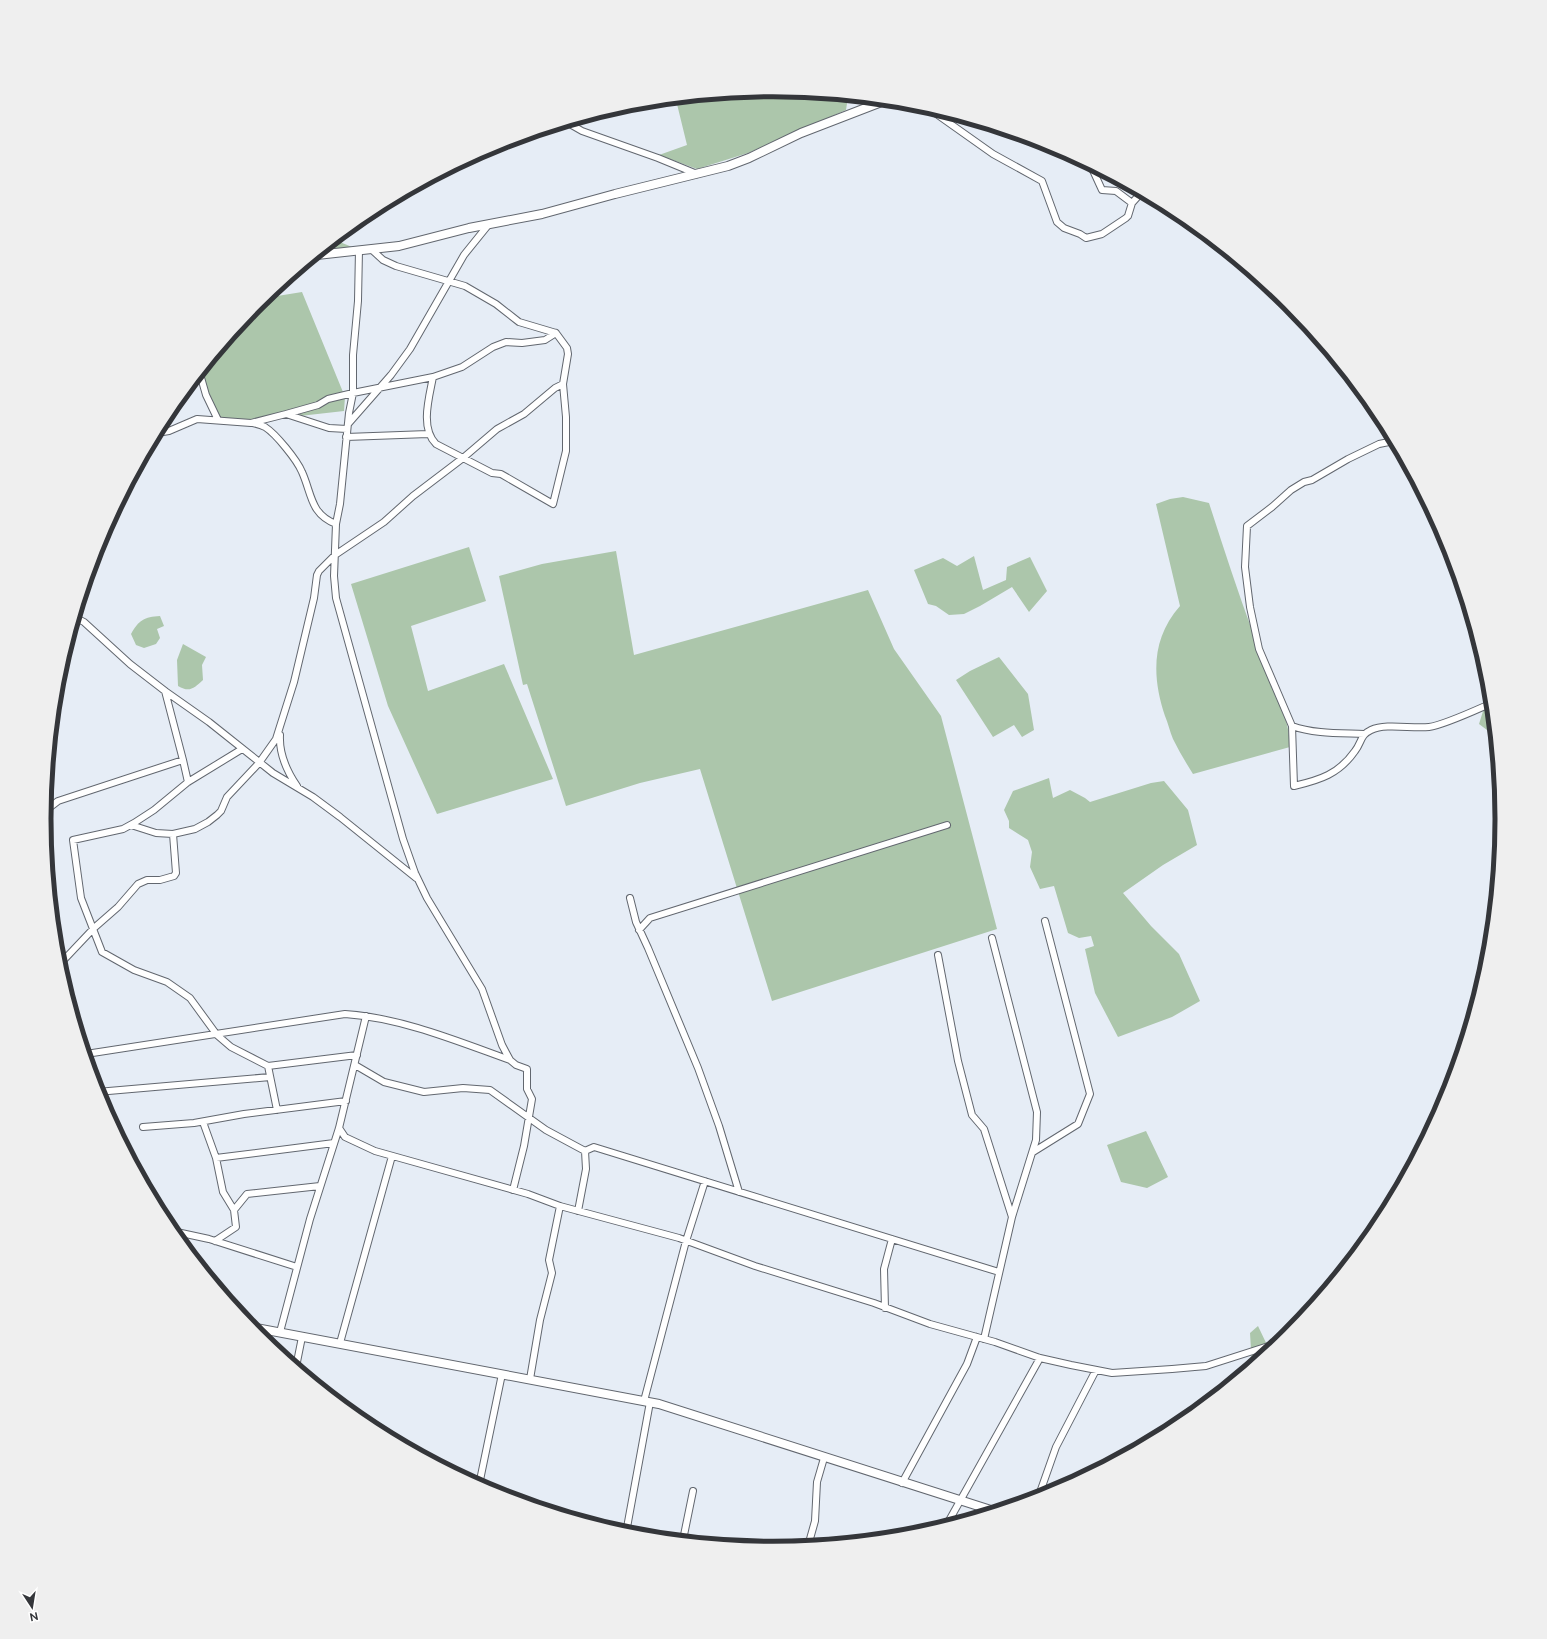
<svg xmlns="http://www.w3.org/2000/svg" width="1547" height="1639" font-family="Raleway,sans-serif">
<rect width="100%" height="100%" fill="#e6edf6"/>
<!-- green -->
<path fill="#acc6ab" d="M774,90L848,97L846,110L748,153L697,169L659,155L687,145L676,100Z
M335,240L352,247L323,250Z
M302,292L345,397L344,411L282,418L276,417L252,422L215,418L197,378L258,304L265,298Z
M1183,497L1209,503C1223,546 1237,590 1253,633C1265,665 1290,714 1290,747L1193,774C1186,763 1179,751 1173,739C1170,732 1168,723 1165,716C1152,677 1151,639 1180,606L1156,504L1170,499Z
M469,547L486,601L411,626L428,691L504,664L553,779L437,814L388,706L351,584Z
M616,551L634,655L868,590L894,649L941,716L997,929L772,1001L700,769L640,783L566,806L527,684L523,685L499,576L542,564Z
M974,556L983,590L1006,580L1007,567L1030,557L1047,591L1029,612L1012,587L980,606L964,614L949,615L936,606L928,604L914,570L943,558L957,566Z
M160,616L164,626L157,629L160,638L156,644L144,648L136,645L131,634C139,620 144,617 160,616Z
M183,644L206,657L202,665L203,680C194,688 190,693 178,686L177,660Z
M999,657L1028,694L1034,730L1022,737L1014,725L993,737L956,680L970,671Z
M1491,701L1494,731L1487,730L1479,724L1484,708Z
M1049,778L1053,798L1070,790L1085,798L1090,802L1151,783L1164,781L1188,810L1197,845L1163,865L1123,893L1151,926L1179,954L1200,1001L1172,1017L1118,1037L1095,993L1085,949L1094,946L1091,936L1079,938L1068,933L1054,886L1040,889L1030,867L1032,852L1028,840L1009,828V821L1004,810L1013,791Z
M1146,1131L1168,1177L1147,1188L1121,1182L1107,1145Z
M1258,1326L1268,1347L1278,1345L1252,1366L1250,1333Z"/>
<g fill="none" stroke-linecap="round" stroke-linejoin="round">
<defs>
<path id="minor" d="M928,108L993,154L1042,181L1057,222L1064,228L1080,234L1086,238L1102,234L1126,218L1128,216L1132,203L1141,193
M568,123L582,131L658,158L697,174
M1091,166L1102,190L1116,191L1132,203
M359,250L358,301L353,355V393L349,413L340,504L336,524L334,576L336,598L403,839L415,873L427,898L482,989L502,1045L510,1060L516,1065L527,1069V1089L532,1099L524,1146L513,1190
M200,374L206,395L218,420
M433,377C429,398 420,428 436,444L492,473L501,474L553,504L566,451V417L563,384
M286,414L318,405L328,399L353,393L433,377L462,367L493,347L506,342L522,343L545,340L556,333
M253,423C257,424 261,425 265,427C276,434 297,460 302,472C312,494 310,514 336,524
M348,424L391,375L410,349L464,255L489,224
M157,433L169,431L197,419L251,423L286,414L329,428L347,429
M346,437L428,434
M1394,441L1379,444L1348,459L1312,480L1304,482L1291,490L1272,507L1247,526L1245,567L1250,607L1259,649L1292,726L1294,786C1320,780 1339,774 1355,751C1362,742 1360,735 1371,730C1386,723 1412,729 1429,727C1444,725 1476,710 1492,703
M76,618L84,622L130,664L165,691L209,722L273,773L313,797L340,817L416,878
M1292,726C1314,734 1340,733 1364,734
M280,735C279,754 286,770 297,786
M242,749L188,782L154,810L134,823L123,829L73,840L81,898L102,952L134,970L167,982L190,998L217,1035L231,1047L268,1066L277,1110
M183,760L188,782
M45,811L58,801L183,760L165,691
M131,825L156,833L173,834
M630,898L636,922L648,948L698,1068L719,1126L739,1192
M639,930L650,918L947,825
M992,938L1037,1112L1036,1140L1012,1217
M938,955L958,1061L972,1115L984,1129L1012,1217L984,1339
M59,965L94,928L118,907L138,884L147,880H160L174,876L176,873L173,834L195,829L208,822L217,815L221,811L227,797L259,763L276,739L294,682L314,598L317,575L319,571L335,555L384,522L413,496L463,458L497,429L524,414L555,388L563,384L568,354L567,348L556,333L519,322L496,304L465,286L396,266L383,260L371,249
M86,1054L345,1014C402,1018 457,1041 510,1060
M355,1065L384,1082L424,1092L463,1088L490,1090L546,1130L585,1151L586,1169L578,1211
M268,1066L357,1055
M97,1092L270,1077
M203,1122L216,1158L223,1192L234,1210
M143,1127L194,1123L244,1114L346,1101
M339,1128L345,1137L375,1151L528,1194L560,1206L679,1238L755,1266L874,1303L930,1324L995,1342L1040,1358L1071,1365L1112,1373L1172,1369L1206,1366L1281,1342
M585,1151L594,1147L999,1272
M1033,1152L1078,1124L1090,1094L1045,921
M216,1158L334,1143
M172,1231L209,1239L297,1267
M215,1241L236,1227L234,1210L247,1194L320,1186
M885,1308L884,1269L892,1239
M280,1332L310,1219L339,1128L366,1016
M340,1343L392,1156
M296,1367L302,1337
M530,1379L540,1320L552,1273L549,1260L560,1206
M644,1401L686,1241L705,1181
M902,1483L967,1364L977,1337
M479,1485L502,1374
M1038,1498L1056,1447L1096,1370
M946,1526L1040,1358
M626,1533L650,1402
M683,1540L693,1491
M808,1546L815,1521L817,1482L824,1458"/>
<path id="tertiary" d="M317,255L399,246L469,228L542,214L615,194L728,166L749,158L801,133L884,101
M251,1327L659,1404L994,1511"/>
</defs>
<!-- minor casing -->
<use href="#minor" stroke="#62676f" stroke-width="8"/>
<!-- tertiary casing -->
<use href="#tertiary" stroke="#62676f" stroke-width="10"/>
<!-- minor -->
<use href="#minor" stroke="#fff" stroke-width="6"/>
<!-- tertiary -->
<use href="#tertiary" stroke="#fff" stroke-width="8"/>
</g>
<!-- crop -->
<path d="M0 0H1547V1639H0ZM51 819a722 722 0 1 1 1444 0a722 722 0 1 1-1444 0Z" fill="#efefef" fill-rule="evenodd"/>
<path fill="none" stroke="#34363a" stroke-width="5" d="M51 819a722 722 0 1 1 1444 0a722 722 0 1 1-1444 0Z"/>
<!-- north arrow -->
<g transform="translate(32 1607) rotate(168)" stroke="#ffffff" stroke-width="3" paint-order="stroke">
<path d="M0-3L7 15L0 10L-7 15Z" fill="#34363a"/>
<text y="-6" font-size="11" font-weight="bold" text-anchor="middle" fill="#34363a">N</text>
</g>
</svg>
